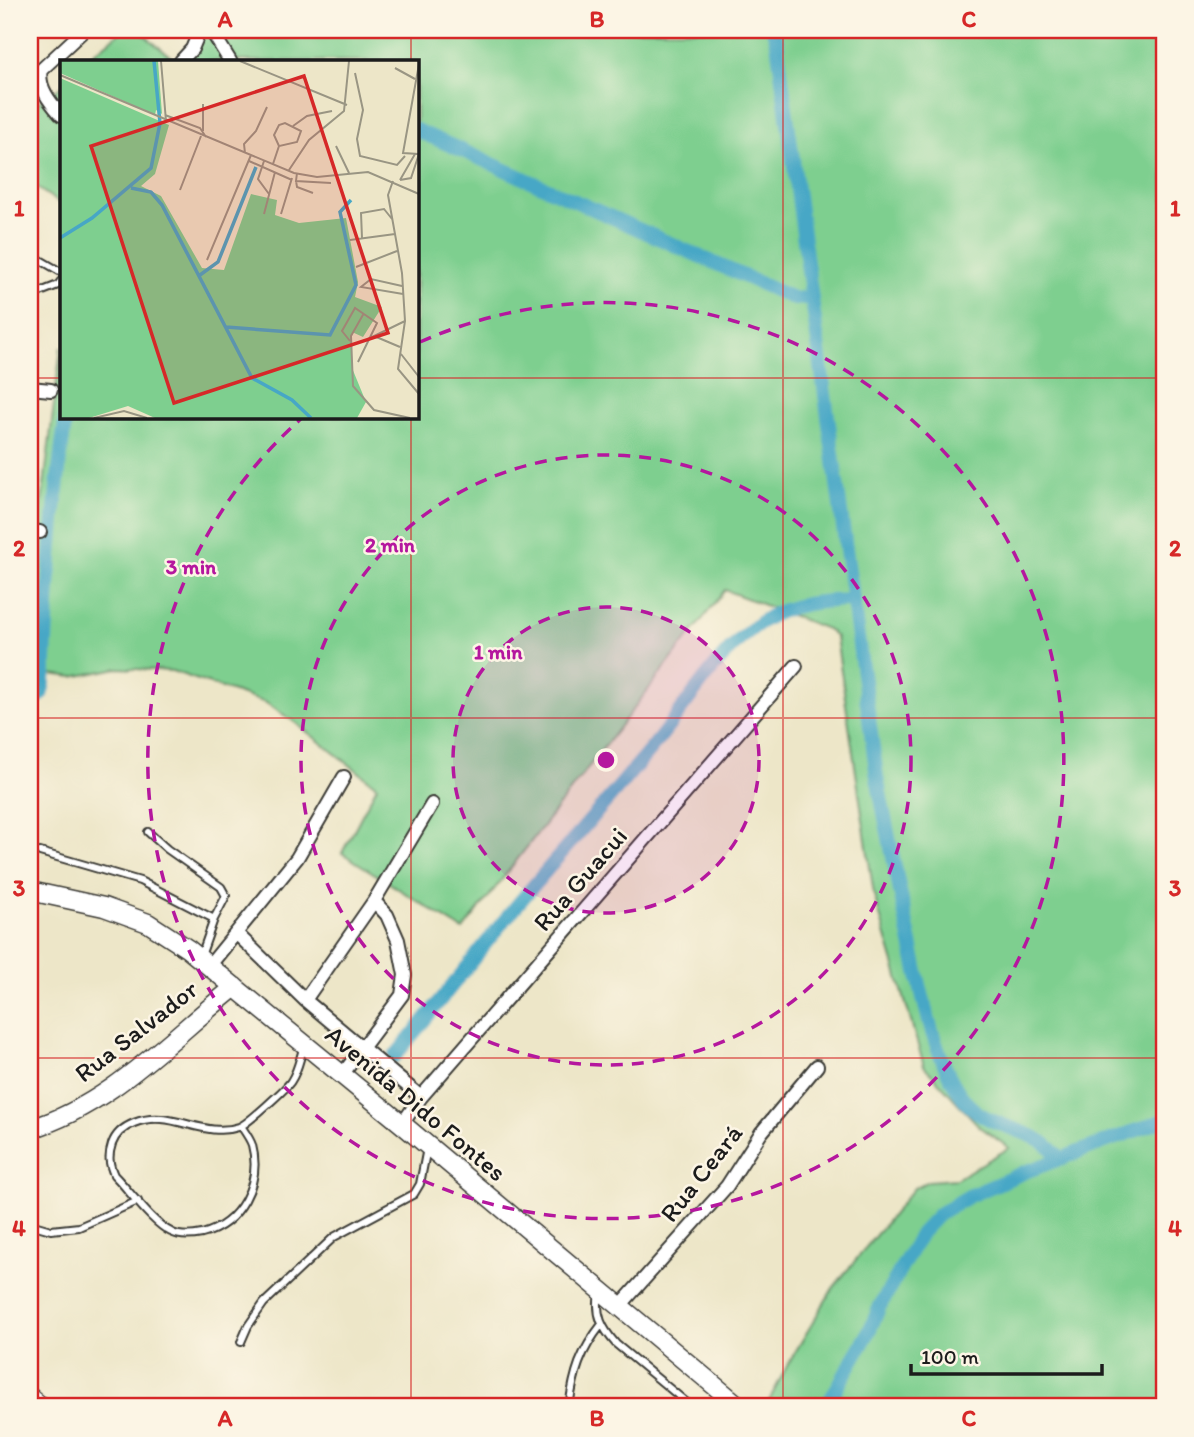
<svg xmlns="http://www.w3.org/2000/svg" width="1194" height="1437" font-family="Itim,sans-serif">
<rect width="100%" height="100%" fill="#fcf5e5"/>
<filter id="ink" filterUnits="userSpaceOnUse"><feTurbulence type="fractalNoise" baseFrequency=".0143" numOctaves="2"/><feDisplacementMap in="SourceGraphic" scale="14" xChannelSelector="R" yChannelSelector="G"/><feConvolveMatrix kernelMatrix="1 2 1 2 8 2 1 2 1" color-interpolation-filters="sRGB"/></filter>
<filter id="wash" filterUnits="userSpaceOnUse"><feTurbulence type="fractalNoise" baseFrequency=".00686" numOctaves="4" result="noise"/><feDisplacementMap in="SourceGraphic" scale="28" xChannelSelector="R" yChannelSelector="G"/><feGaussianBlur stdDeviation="1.57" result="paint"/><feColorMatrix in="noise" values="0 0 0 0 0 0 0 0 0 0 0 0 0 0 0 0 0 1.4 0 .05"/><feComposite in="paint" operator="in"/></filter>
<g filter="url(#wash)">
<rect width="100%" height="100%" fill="#ede6c8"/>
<!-- green -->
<path fill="#7ecf8f" stroke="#4d7656" stroke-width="2" d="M123,30H138L176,61H84Z
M200,30H1164V1407H766L787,1366L833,1288L914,1188L928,1181L956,1179L1009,1148L979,1126L924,1066L874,895L836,637L827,629L725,590L463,930L342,853L377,786L293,721L266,703L172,671L118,668L73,677L50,674L35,657L30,655V600L61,347V416H416V61H185Z
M61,87V204L30,183V108Z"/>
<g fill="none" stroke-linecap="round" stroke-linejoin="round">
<!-- canal -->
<path stroke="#47a7c6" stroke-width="14" d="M773,30L777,42L877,777C887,830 898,882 909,934C920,984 933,1063 967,1103C985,1123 1015,1127 1038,1139C1047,1144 1054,1151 1062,1159
M416,130L795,299L811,297
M30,702L41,695L44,682C48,593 53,505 66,416
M395,1056C430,1014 464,971 498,928C547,868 600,810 650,750C686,707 715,655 761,622C788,603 822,601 853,600
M826,1407L867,1336L880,1306L921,1233L940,1213L969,1196L1025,1172L1164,1120"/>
</g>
</g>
<g filter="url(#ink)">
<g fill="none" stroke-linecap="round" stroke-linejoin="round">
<defs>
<path id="lane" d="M30,254L61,272
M30,296L58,285L61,281
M148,832L167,849L221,887L226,896L214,919
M40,852L140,881L214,919L201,956
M241,1126C245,1132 250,1139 252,1145C262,1183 240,1224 202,1234C192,1236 180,1237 171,1232C151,1222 130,1191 114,1175C109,1164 108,1156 112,1144C116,1133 124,1127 134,1123C171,1108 202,1139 239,1127C246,1125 287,1088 291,1081C298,1071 300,1057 304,1046
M30,1224L51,1230L79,1227L138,1201
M599,1293C595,1315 602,1328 616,1344L692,1407
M241,1342L248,1326L264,1303L334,1237L414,1194L420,1184L427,1148
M30,1390L50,1407
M569,1407C574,1372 580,1352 602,1324"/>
<path id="street" d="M211,30L230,61
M181,61L192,49L200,30
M61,115C51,103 37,87 41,70L84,30
M30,388L51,390
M30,531L40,532
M236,933L305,1000L421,1097
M210,965L297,858L344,777
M305,1000L374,901L432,804
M342,1075L402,995L405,975L398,940L387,915L374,901
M402,1124L421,1097L796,666
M619,1307L727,1186L761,1133L817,1066"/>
<path id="secondary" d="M30,891L104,907L148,923L188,949L402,1124L740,1407
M30,1129C111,1105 170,1038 235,987"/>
</defs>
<!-- lane casing -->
<use href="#lane" stroke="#3b3a36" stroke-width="10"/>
<!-- street casing -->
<use href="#street" stroke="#3b3a36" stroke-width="16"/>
<!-- secondary casing -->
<use href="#secondary" stroke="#3b3a36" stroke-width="21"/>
<!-- lane -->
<use href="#lane" stroke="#fff" stroke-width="6"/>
<!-- street -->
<use href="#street" stroke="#fff" stroke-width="12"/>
<!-- secondary -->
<use href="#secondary" stroke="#fff" stroke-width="18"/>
</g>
</g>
<!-- grid -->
<path fill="none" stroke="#d62828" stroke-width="2" stroke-opacity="0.55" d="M411,30V61M783,30V1407M30,378H61M416,378H1164M411,416V1407M30,718H1164M30,1058H1164"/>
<!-- distance rings -->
<circle cx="606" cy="760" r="153" fill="#b5179e" fill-opacity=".12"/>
<g fill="none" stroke="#b5179e" stroke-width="3.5" stroke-dasharray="12 9">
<circle cx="606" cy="760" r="153"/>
<circle cx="606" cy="760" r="305"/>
<path d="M420 342A458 458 0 1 1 303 417"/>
</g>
<g text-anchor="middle" stroke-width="5" stroke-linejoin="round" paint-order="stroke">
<!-- street labels -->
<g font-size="26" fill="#1c1c1c" stroke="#fcf5e5">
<text transform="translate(580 879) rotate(-49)" y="9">Rua Guacui</text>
<text transform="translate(136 1031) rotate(-38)" y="9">Rua Salvador</text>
<text transform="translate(416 1103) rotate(40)" y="9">Avenida Dido Fontes</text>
<text transform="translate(701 1173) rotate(-52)" y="9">Rua Ceará</text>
</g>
</g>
<!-- overview -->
<g transform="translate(60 60)">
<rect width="359" height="359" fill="#ede6c8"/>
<path d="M0,1H98L102,54L96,50L95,55L0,13ZM0,18L109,65L95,114L81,126L101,136L142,208L164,210L191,134L217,140L215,155L239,163L286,158L298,222L295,237L322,247L303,277L292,272V308L306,342L297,358H95L68,346L29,358H0Z" fill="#7ecf8f"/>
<path fill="none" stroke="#47a7c6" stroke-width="3.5" d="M71,128L91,132L102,145L192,318L232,340L251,358M0,178L32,158L91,108L100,63L94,1M140,215L158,202L196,107M166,267L270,275L296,225L280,152L291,140"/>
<path fill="none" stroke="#999583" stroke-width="2" d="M101,1L106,61M180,1L287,45M359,4L343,93L359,94M335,8L355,19M295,13L303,50L297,79L300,96L337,105L345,96M0,15L234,113L257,117L308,112L359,134M143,44V71M105,55L140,68L146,77M233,66L247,56L272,51M276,86L289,113M185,93L184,84L196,71L207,47M189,101L232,120M204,101L198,119L209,134M213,104L219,86L237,82L241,71L225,63L219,65L214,75L219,86M229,110L249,80L284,51L289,1M237,113L236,121L271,123M340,120L351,118L359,94M340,120L355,94M236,121L237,127L253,133M333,121L328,135L342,213L345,261L338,309L359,334M120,130L141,76M204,154L215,112M221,154L232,118M302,178L301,153L324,149L332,159M290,180L335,174M147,200L191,95M296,207L337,191M342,226L311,219L301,227L343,234M304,253L291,276L293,326L314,350L350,358M314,276L340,287M308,279L345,261M290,281L282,271L295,248L317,263L298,302M341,294L359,317M34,358L64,351L87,358"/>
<path fill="#d62828" fill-opacity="0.15" stroke="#d62828" stroke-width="3.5" d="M244,16L328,273L114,343L31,86Z"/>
<rect width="359" height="359" fill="none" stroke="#1c1c1c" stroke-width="3.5"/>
</g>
<circle cx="606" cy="760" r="10" fill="#b5179e" stroke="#fcf5e5" stroke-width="3.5"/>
<g font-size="21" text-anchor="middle" font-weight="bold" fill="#b5179e" stroke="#fcf5e5" stroke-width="5" stroke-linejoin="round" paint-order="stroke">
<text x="390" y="552">2 min</text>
<text x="191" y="574">3 min</text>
<text x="498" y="659">1 min</text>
</g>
<!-- margin -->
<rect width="1194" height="1437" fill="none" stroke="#fcf5e5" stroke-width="77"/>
<!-- scale -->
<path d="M911 1364v10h191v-10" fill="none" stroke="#1c1c1c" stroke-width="3.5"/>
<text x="921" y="1364" font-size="21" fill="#1c1c1c" stroke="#fcf5e5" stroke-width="5" paint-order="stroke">100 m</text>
<rect x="38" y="38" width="1118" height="1360" fill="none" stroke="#d62828" stroke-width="2.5"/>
<g font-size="23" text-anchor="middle" font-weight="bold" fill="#d62828">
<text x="225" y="27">A</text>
<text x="597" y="27">B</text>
<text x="969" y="27">C</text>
<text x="19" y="216">1</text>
<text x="1175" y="216">1</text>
<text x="19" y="556">2</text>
<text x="1175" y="556">2</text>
<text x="19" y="896">3</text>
<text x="1175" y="896">3</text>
<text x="19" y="1236">4</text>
<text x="1175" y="1236">4</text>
<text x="225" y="1426">A</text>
<text x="597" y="1426">B</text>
<text x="969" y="1426">C</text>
</g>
</svg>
